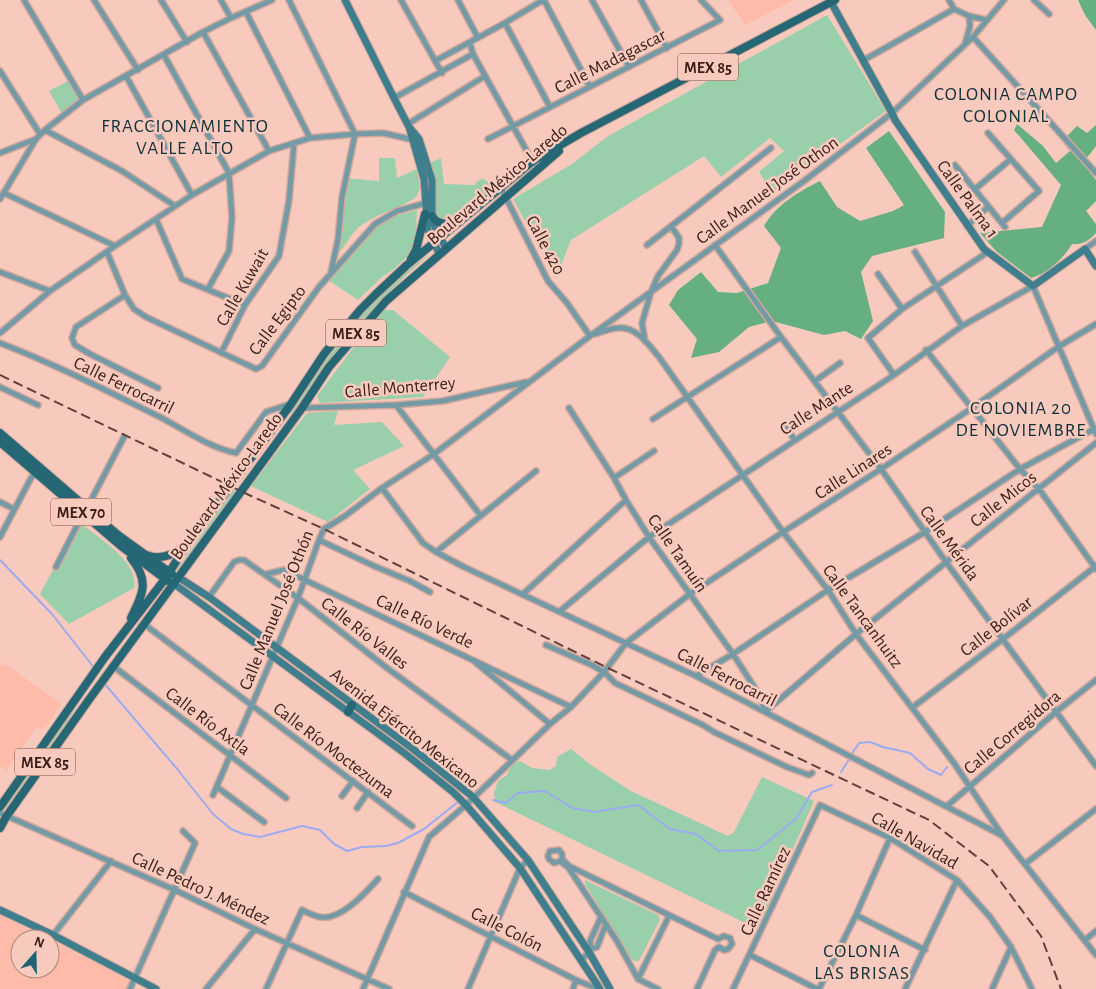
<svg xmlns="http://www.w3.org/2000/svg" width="1096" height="989" font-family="'Alegreya Sans',sans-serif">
<rect width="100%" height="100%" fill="#f8cabe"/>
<!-- built -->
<path fill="#febbaa" d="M728,0H794L745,25Z
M4,663L61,704L49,723L43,729L36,728L6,771L0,766V665L2,666Z
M0,915L48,939H20V969H50V940L131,980L127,989H0Z"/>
<!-- green -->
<path fill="#9acfab" d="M827,15L886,111L772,193L759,172L784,151L770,138L721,177L704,156L571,240L556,278L513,199L572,164L608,136Z
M70,80L82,100L63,115L49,91Z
M379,158H395L397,178L417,169L420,188L417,196C401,209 376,213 358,228C349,236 344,250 334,258L346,178L379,181Z
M441,158L444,184L475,185L477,181L483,179L495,186L472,206L449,221L434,215L435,180L430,163Z
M417,210L416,232L410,254L394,269L382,277L358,300L328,280L380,220Z
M433,252C375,299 336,353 292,413H287C316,374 342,333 376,298C394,281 413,266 433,252Z
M385,310H393L450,357L423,397L320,403L317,396L378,315Z
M338,411L334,425L382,422L404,446L353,470L370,489L328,522L251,486L307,413Z
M233,489L237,492L179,570H177Z
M79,522C97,537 140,562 134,588L69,624L40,594Z
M79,703L57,738L6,810L5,808Z
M571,749L591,765L631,791L728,836L734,832L762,777L814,801L758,929L495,802L494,793L498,781L507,775L512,763L520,761L532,768L549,770L556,766L557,757Z
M585,880L658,915L660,919L659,922L639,961H635L631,958L585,884Z"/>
<!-- forest -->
<path fill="#66af81" d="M1078,0H1096V30L1085,15Z
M1017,124L1043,146L1056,163L1070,151L1062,141L1077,126L1087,133L1096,125V146L1083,163L1096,180V201L1086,211L1096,224V233C1091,239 1081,246 1072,244C1064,258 1047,274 1031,278L997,252L980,233L1042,227L1061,185L1014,130Z
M889,131L945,212L944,238L872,256L861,272L873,321L861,339L845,331L824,335L772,321L749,327L719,352L691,358L697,339L669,305L678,290L701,272L718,292L737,293L768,283L781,248L764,226C777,204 798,192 820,181L837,207L860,221L893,211L904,205L866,148Z"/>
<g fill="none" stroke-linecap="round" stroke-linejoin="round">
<!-- stream -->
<path stroke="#9cabf0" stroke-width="2" d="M0,560L52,614L95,669
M104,683L178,770L213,814L231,829L243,834L260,837L302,826L320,830L334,844L347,851L362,847L386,846L398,843L424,829L458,802
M851,755L859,743L870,742L883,747L910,753L928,769L941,775L947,767
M841,772L850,758
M493,800L506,803L518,793L545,791L572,808L594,812L638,805L670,829L696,834L719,851L757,850L796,819L812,792L832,785"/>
<defs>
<path id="street" d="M24,0L83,100
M94,0L138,70
M161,0L187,42
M221,0L231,18
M289,0L355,134L342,197L338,239L331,272
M401,0L442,73
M458,0L478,38
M544,0L590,87
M592,0L629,67
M641,0L667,48
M949,0L954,9L969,16L970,26L965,44
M1034,0L1049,14
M246,12L310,138
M969,16L987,20
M505,23L550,107
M203,32L269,151
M973,37L1096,173
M470,43L473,54L534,164
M164,55L229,173L232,218L229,251L208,289
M864,60L954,9
M435,61L505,23L543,0
M0,71L40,134
M126,76L192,195
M394,98L473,54
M408,124L485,76
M45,130L122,171L175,206
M988,133L1039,191L1002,223
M488,139L720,20L701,0
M0,153L36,139L45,130L83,100L203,32L231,18L272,0
M955,165L1005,227
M501,188L548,281L567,303L590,336
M974,190L1011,159
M4,193L115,246
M0,199L36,139
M156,219L182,279L245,305
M967,226L988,207
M647,245L771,148
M715,245L781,337L881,469L946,562L1096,766
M1085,249L1096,241
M107,252L125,295L134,309L146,317L256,369L262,366L319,287L375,224L397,211L426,203
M915,252L962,326
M0,272L50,291
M878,274L902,309
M125,295L76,327L72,338L75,345L90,354L158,388
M0,333L50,291L115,246L192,195L269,151L310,138L355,134L383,133L414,140
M595,334C602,332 611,328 618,328C636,326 649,345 659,357L783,532L828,590L856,634L954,763L1002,835L1096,955
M645,341L642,323L651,292L658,276L677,250L679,244V238L671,226
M0,343C55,364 107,391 160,417C185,430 208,447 236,453L266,412L290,404
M926,350L1020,469L1039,489L1096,569
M221,353L245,305L279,256L289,200L294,144
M894,375L868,338L902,309L988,252
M815,381L840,363
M0,387L38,405
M396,405L481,516
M302,408L396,405L443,401L526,382
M569,408L614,478L626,500L649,537L733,654L760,696L765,712L856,634L1096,443
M653,419L781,337
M785,426L794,439
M614,478L654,451
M382,488L423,543L436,552L464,567L696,676L1001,835
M0,502L14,509
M87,508L124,437
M0,537L31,478L38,470
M319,540L374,566L410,581L430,592
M436,552L536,471
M56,567L83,514
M266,574L284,570L571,707
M523,594L626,500
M209,597L234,562L239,560H244L298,598L387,668L512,760
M560,611L649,537L894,375L962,326L1033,286L1096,434
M144,624L412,826
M546,645L592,665L604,672L615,683L703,725L714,732L787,767L809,775L812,773
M475,662L550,724
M113,666L286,798
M696,676L733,654L828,590L925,532L1020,469L1096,428
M913,707L1003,639L1096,566
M217,787L264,822
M213,795L298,598L319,540L324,529L345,516L382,488L434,454L590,336L804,181L892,113L973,37L1004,0
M342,796L353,781
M947,806L1057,711L1096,680
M357,808L368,792
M0,813L175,890L255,929L389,989
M1025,864L1096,809
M404,892L576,980L598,989
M856,915L925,950
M53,935L111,861
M1085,940L1096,931
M591,949L590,941L601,917
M750,955L817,989
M582,960L591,949L597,947L606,924
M638,979L669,916
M130,989L195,843L183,831
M206,989L255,929
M266,989L302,910C308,913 314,916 320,917C341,921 366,892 378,879
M363,989L429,837L466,805L550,724L571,707L604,672L626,643L690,594L783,532L881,469L972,408L1058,347L1096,324
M468,989L520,868L528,860
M573,989L576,980
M658,989L638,979L617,941L568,867L560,861L554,863L549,859L548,856L550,851L559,850L562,854V859L569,866L718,939L724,936L730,938L732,944L728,949L724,950L719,947L715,950L697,989
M733,989L820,805L890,838L957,880L990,917L1011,947L1032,989
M819,989L856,915L890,838
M905,989L957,880
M992,989L1011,947"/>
<path id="secondary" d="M345,0L394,98L409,127L419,139L432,180V216L436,230L446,248
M831,2L892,113L895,120L984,249L1033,286L1085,249L1096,266
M410,130L424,179L428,231L439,253
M178,577L209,597L413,749L473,797L528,860L589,952L610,989
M173,583L403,752L453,792L466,805L520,868L600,989
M0,910L53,935L156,989"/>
<path id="primary" d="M432,216L436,221L450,226L455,224
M411,259L416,250L425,214
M0,433L118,535L172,574
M0,442L121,546L168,581
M146,555C159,560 171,556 182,548
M131,618C143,594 150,581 131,558
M348,712L352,705
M0,807L105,657L165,579L186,546L291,404L324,354L360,310L376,294L407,265L533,161L581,133L835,0
M0,828L6,817L88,701L302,408L329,367L386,301L559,151"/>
</defs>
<!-- street casing -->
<use href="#street" stroke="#d2a89d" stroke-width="8"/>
<!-- secondary casing -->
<use href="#secondary" stroke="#d2a89d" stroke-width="9"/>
<!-- primary casing -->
<use href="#primary" stroke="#d2a89d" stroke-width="10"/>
<!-- street -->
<use href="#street" stroke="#749ba5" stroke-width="5"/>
<!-- secondary -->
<use href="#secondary" stroke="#3f7e8d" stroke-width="7"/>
<!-- primary -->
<use href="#primary" stroke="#266775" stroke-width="8"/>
<!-- rail -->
<path stroke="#614139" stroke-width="2" stroke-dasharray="10 5" stroke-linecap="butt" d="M0,375L249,495L324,529L608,668L929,820L989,866L1041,936L1061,989"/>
</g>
<g text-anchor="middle" stroke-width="5" stroke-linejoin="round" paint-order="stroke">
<!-- shield labels -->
<g fill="#f8cabe" stroke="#74534a" stroke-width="1">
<rect x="678" y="53.5" width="60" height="27" rx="4"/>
<rect x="326" y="319.5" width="60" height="27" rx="4"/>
<rect x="51" y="498.5" width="60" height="27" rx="4"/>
<rect x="15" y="748.5" width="60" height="27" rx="4"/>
</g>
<g font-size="16" font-weight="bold" fill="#3c2019">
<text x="708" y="73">MEX 85</text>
<text x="356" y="339">MEX 85</text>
<text x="81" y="518">MEX 70</text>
<text x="45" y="768">MEX 85</text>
</g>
<!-- street labels -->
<g font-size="18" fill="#3c2019" stroke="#f8cabe">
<text transform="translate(610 61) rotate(-27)" y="6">Calle Madagascar</text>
<text transform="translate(497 184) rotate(-40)" y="6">Boulevard México-Laredo</text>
<text transform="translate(767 190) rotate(-36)" y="6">Calle Manuel José Othon</text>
<text transform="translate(968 199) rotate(54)" y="6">Calle Palma 1</text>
<text transform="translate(546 245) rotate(62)" y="6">Calle 420</text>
<text transform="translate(242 287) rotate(-60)" y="6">Calle Kuwait</text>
<text transform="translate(277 320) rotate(-53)" y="6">Calle Egipto</text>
<text transform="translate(124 385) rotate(26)" y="6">Calle Ferrocarril</text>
<text transform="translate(400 387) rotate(-5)" y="6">Calle Monterrey</text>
<text transform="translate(816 408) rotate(-33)" y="6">Calle Mante</text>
<text transform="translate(853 471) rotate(-33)" y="6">Calle Linares</text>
<text transform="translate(226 486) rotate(-54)" y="6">Boulevard México-Laredo</text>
<text transform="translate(1003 499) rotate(-38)" y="6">Calle Micos</text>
<text transform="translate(950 543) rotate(54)" y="6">Calle Mérida</text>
<text transform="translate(678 553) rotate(55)" y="6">Calle Tamuín</text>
<text transform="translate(276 610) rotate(-68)" y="6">Calle Manuel José Othón</text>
<text transform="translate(863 616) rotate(54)" y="6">Calle Tancanhuitz</text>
<text transform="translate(425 621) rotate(25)" y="6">Calle Río Verde</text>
<text transform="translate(996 626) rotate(-38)" y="6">Calle Bolívar</text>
<text transform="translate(365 633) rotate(38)" y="6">Calle Río Valles</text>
<text transform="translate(727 677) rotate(27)" y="6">Calle Ferrocarril</text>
<text transform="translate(208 721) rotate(37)" y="6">Calle Río Axtla</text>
<text transform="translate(405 728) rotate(38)" y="6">Avenida Ejército Mexicano</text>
<text transform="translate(1012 732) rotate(-40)" y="6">Calle Corregidora</text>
<text transform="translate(334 750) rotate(37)" y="6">Calle Río Moctezuma</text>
<text transform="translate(915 840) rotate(30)" y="6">Calle Navidad</text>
<text transform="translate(201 888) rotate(25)" y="6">Calle Pedro J. Méndez</text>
<text transform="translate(765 891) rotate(-65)" y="6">Calle Ramírez</text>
<text transform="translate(507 929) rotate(27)" y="6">Calle Colón</text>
</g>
<!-- neighbourhood labels -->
<g font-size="19" letter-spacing="1" fill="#113139" stroke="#f8cabe">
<text x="1006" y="100">COLONIA CAMPO<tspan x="1006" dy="22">COLONIAL</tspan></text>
<text x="185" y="132">FRACCIONAMIENTO<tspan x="185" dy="22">VALLE ALTO</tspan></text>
<text x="1021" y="414">COLONIA 20<tspan x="1021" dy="22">DE NOVIEMBRE</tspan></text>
<text x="862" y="957">COLONIA<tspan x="862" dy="22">LAS BRISAS</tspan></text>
</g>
</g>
<!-- north arrow -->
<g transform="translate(35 954) rotate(20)"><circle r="24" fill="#f8cabe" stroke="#ad867c"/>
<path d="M0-4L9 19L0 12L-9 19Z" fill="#1b6372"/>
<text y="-8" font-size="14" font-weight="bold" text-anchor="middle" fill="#3c2019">N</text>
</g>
</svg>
